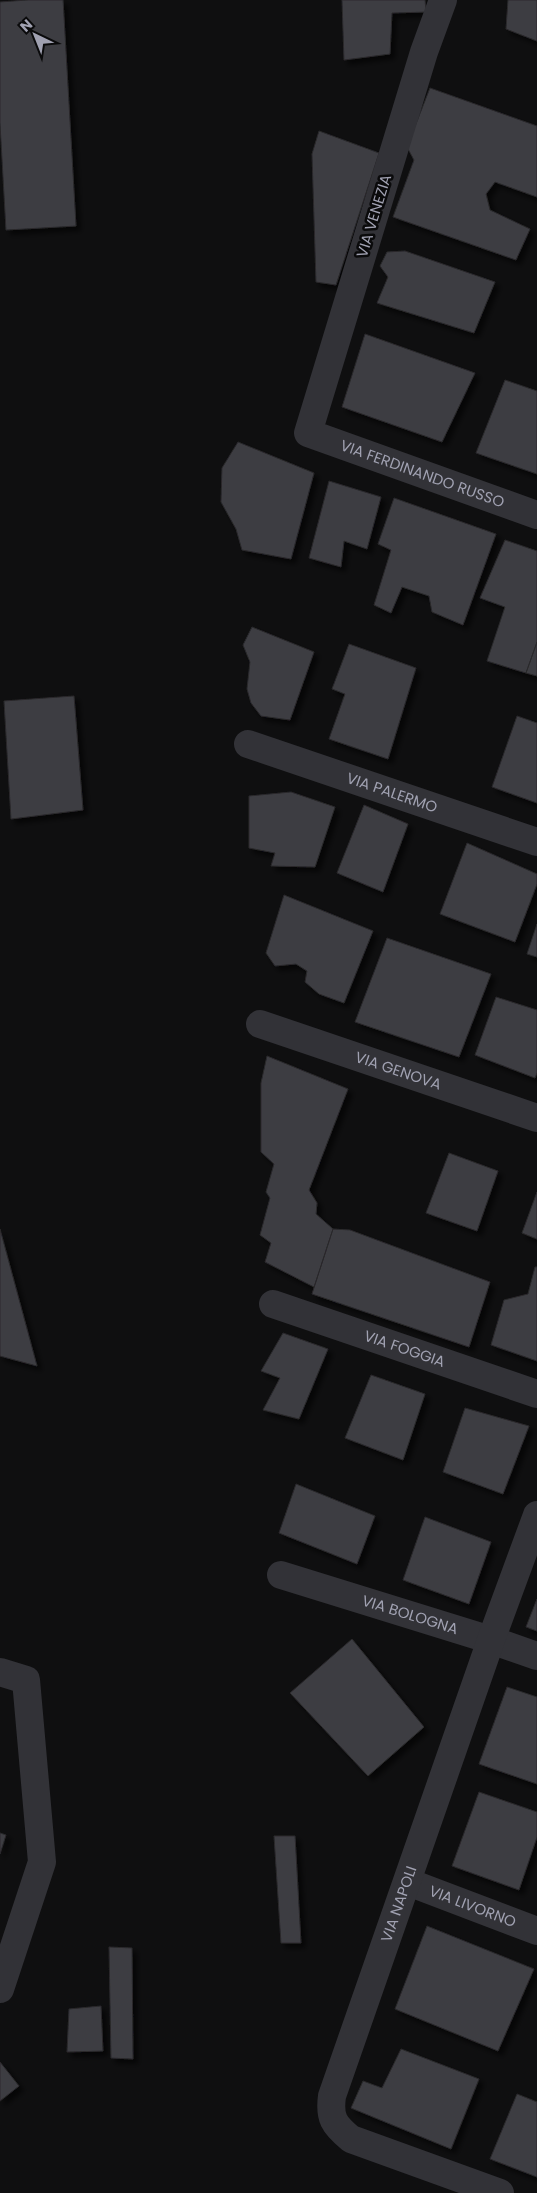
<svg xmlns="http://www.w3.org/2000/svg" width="537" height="2193" font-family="Poppins,sans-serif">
<defs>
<filter id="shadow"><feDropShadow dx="4.5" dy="4.5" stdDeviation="2.5" flood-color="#0009"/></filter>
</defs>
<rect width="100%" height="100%" fill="#0f0f10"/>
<!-- building -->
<path fill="#3e3e43" stroke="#2a292c" filter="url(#shadow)" d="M28,0H63L76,226L6,230L0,123V2Z
M342,0H425L426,12L392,13L390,54L344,60Z
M508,0H537V41L506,29Z
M430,88L537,126V197L495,182L486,194L490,210L530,229L516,260L393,217L414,160L407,147Z
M319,131L379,153L336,285L316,282L312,154Z
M405,251L495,282L474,333L377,303L388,277L380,266L387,252Z
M365,334L475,373L442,442L342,407Z
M505,380L537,391V474L476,453Z
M238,442L314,473L291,559L242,550L236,529L221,502L222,468Z
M329,481L381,497L367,549L344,541L341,567L309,558Z
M394,498L496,534L463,625L432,612L429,596L402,587L391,613L374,605L391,550L378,544Z
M505,540L537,551V642L526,673L487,661L505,607L480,598Z
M252,627L314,652L290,720L261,716L251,703L247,689L250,662L243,645Z
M537,642V676L526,673Z
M349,644L416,668L388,759L329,739L345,694L332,689Z
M74,696L83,810L11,819L4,701Z
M517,716L537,723V803L492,787Z
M291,792L335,807L315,867L271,866L275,853L249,848V796Z
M364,805L408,824L383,892L337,873Z
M467,843L537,874V884L515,942L440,914Z
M284,895L373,931L344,1003L319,994L305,982L307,971L296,964L275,966L266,953Z
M537,924V957L527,954Z
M387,938L491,974L459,1057L355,1022Z
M496,997L537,1010V1073L535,1078L475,1055Z
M267,1056L348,1089L309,1190L317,1203L316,1214L333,1229L314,1287L265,1262L271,1243L260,1235L270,1198L266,1192L274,1164L261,1152V1083Z
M449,1153L498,1171L477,1231L426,1213Z
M537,1192V1239L522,1233Z
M0,1229L37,1366L0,1356Z
M333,1229L350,1230L490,1282L469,1347L312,1294Z
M535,1267H537V1361L491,1345L504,1300L528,1294Z
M283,1333L328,1349L299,1419L263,1410L280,1378L261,1371Z
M371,1375L425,1394L403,1460L345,1438Z
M465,1408L529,1426L503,1494L443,1472Z
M296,1484L375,1516L357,1564L279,1533Z
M425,1517L491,1542L469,1604L403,1580Z
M537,1599V1631L526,1627Z
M352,1639L424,1727L368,1776L290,1693Z
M507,1687L537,1697V1784L479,1764Z
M479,1792L537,1812V1837L519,1890L452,1866Z
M0,1833L6,1835L0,1854Z
M274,1836H295L301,1943H281Z
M427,1926L534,1969L498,2051L395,2009Z
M109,1947L132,1948L133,2059L111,2058Z
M101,2006L103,2051L67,2052L69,2009Z
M401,2049L479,2079L451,2149L351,2108L363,2081L382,2088Z
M0,2062L19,2086L0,2101Z
M517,2094L537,2102V2177L490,2159Z"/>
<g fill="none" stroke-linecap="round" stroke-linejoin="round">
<!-- minor -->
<g stroke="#323237" stroke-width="28">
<path id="s1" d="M443,0L424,52L308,433L537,515"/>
<path id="s2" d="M248,744L537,842"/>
<path id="s3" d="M260,1024L537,1118"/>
<path id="s4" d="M273,1304L537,1394"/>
<path id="s5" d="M281,1575L491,1640L537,1656"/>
<path d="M0,1672L26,1680L42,1862L0,1989"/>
<path id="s6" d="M408,1882L537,1931"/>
<path id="s7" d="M500,2193L351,2139C334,2125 329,2118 332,2096L491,1640L537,1515"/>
</g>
</g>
<g text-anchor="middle" stroke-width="5" stroke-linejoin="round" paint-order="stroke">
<!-- street labels -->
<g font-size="15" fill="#a0a1b1" stroke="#0a0a0b">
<text transform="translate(374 216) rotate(-73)" y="5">VIA VENEZIA</text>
<text dy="5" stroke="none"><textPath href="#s1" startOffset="575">VIA FERDINANDO RUSSO</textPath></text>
<text dy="5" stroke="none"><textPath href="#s2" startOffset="152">VIA PALERMO</textPath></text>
<text dy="5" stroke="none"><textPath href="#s3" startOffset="146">VIA GENOVA</textPath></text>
<text dy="5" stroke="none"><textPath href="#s4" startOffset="139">VIA FOGGIA</textPath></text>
<text dy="5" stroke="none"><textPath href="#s5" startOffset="135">VIA BOLOGNA</textPath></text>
<text dy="5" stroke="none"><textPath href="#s7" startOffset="412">VIA NAPOLI</textPath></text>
<text dy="5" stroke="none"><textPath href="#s6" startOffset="69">VIA LIVORNO</textPath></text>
</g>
</g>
<!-- north arrow -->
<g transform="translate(35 35) rotate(317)" stroke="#0a0a0b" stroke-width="4" paint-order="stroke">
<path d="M0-4L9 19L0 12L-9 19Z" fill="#a0a1b1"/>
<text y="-8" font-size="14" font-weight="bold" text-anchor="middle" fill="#a0a1b1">N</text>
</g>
</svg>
